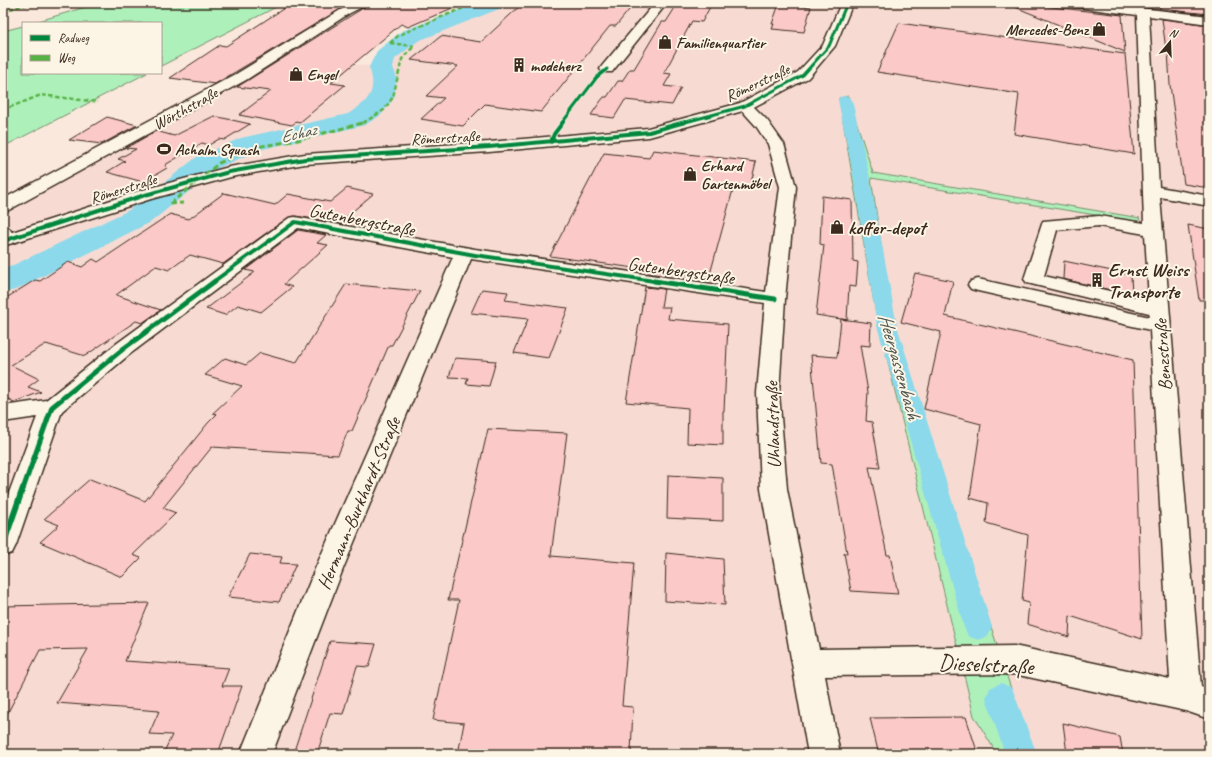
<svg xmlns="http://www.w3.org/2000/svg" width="1212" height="757" font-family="Caveat,sans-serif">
<rect width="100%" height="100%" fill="#fbe8dc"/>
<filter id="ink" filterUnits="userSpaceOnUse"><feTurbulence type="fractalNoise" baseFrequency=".025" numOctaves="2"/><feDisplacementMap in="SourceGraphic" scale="8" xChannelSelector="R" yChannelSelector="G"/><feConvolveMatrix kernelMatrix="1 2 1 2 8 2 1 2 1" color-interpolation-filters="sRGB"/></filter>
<g filter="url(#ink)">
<!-- built -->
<path fill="#f7dbd2" d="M480,3H1209V754H3V212L59,172L270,54L378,67L407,41Z"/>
<!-- green -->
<path fill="#aef0ba" stroke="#748d6c" d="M99,3H284L161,66V23H32Z
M23,26V73H147L3,147V31Z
M848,96L873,173L1140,218L1138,222L871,178L893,322L1032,754H997L974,716L875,309L839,98Z"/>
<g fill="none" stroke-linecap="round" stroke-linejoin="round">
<!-- canal -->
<path fill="#8cd9eb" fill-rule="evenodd" d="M845,96L850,97L852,100L869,174L897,326L992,627L988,636L978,640L968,636L964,627L877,326L853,174L838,100L840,97Z
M1001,683L1012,688L1037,754H1005L986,698L990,688Z"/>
<!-- river -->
<path fill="#8cd9eb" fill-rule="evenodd" d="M479,3H507L504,7L418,41L395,59L393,67L397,78L394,98L381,115L365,125L259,150L218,168L151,222L15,290L3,293V270L129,210L198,156L241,138L348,114C368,102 378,92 369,67L377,51L402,31Z"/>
</g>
<!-- building -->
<path fill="#fac9c8" stroke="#3b2a1e" d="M292,3H351L215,84L170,78L220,45L226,46Z
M371,3H464L408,27L401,24L331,83L345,85L299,123L296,122L292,125L239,115L271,91L237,87Z
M523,3H615L633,5L616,26H610L541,112L485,104L463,126L421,119L444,98L426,96L458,66L411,60L441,36L481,42Z
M678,3H712L702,22L692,21L664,73L671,74L664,86L681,88L672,105L625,100L614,118L591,115L600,102L604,97H607L618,81H622L630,69H634L662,22H666Z
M1016,3L1122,15L1125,52L1015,7Z
M1159,3H1209V14L1160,9Z
M779,4L811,7L804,32L772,29L774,24H772Z
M1162,19L1209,25V188L1184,184L1170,85L1168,50H1166Z
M899,23L1125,54L1134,154L1014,134L1019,94L877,72Z
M214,116L250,124L224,140L219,139L209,145L202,143L165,165L167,168L143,182L107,172L125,161L118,159L136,149L126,148L156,131L174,136Z
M107,117L137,125L102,144L69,140Z
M653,150L756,162L750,187L734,186L709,278L666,272V276L648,273V270L550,256L604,153L649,158Z
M347,188L373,194L339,223L295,216L289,217L223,264L190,255L169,270L156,266L116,295L161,310L142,323L136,321L85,356L46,344L11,365L39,379L28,387L41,392L14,402L3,396V300L35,280L40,281L68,262L82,267L93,259L98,262L170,214L189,219L224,193L275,205L288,194L330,202Z
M822,196L852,200L853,261L858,262L856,287L849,286L847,320L816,315L824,245L820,244Z
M1188,225L1209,229V300H1199Z
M298,230L326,235L317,243L328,245L284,284L292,287L261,312L238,305L225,315L206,309L255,272L245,270Z
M1064,261L1131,275L1132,295L1063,279Z
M915,273L953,281L945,316L1133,360L1142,639L1070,616L1069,637L1027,624L1029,603L1022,601L1028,535L986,523L988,503L970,498L981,424L924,409L941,332L901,322Z
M346,284L420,291L392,345H389L352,431H348L338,455L212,447L163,508L176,513L133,555L141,558L122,577L40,542L59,525L44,519L90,479L145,501L208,423L217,414L213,413L242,386L205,375L225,358L246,365L260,353L296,363Z
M645,287L664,289L661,307H670L668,319L728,324L724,411H723V445L687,443L688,408L626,402Z
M482,289L508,292L505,300L568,308L549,358L514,353L528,319L471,313Z
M841,319L871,323L870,346L860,345L868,392L866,421L872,422L880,468L869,467L887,555H890L898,594L851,591L844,553H847L832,464L821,463L811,355L837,357Z
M455,358L496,361L489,386L466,384L468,378L449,377Z
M488,429L567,433L551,556L634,563L622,706L633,707L631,754H458L464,723L433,720L459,600H448Z
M668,475L723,478V521L667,518Z
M666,553L723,559L725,605L665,601Z
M250,554L282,557L280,563L296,564L279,602L228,597Z
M149,603L125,661L229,668L222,686H242L218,754H163L172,735L149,734L159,711L57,703L88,649L40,650L3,722V606Z
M330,641L376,644L369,667L357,666L343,714L330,713L317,754H293Z
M966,717L978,754H886V751H878L870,718Z
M1063,723L1120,737L1123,754H1067Z"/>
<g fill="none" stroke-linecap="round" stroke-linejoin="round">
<defs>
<path id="minor" d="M354,3H370L350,13L246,80L9,210L3,211V199L236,74L342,9Z
M655,3H667L612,72H602L600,69L602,66Z
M1062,3H1097L1209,16V24L1149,16L1159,187L1209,196V206L1160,197L1201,687L1209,689V719L1186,711L1014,674L825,676L840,754H808L761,489L757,393L765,303L471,259L343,569L272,754H240L315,569L453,257L298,228L130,354L62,411L16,545L12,553L3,556V509L37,417L3,422V406L46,400L116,344L289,218L295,217L475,249L766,292L780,187L768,144L756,126L738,106L740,103H750L767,120L784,144L796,187L785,299L779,393L787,489L819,649L1014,646L1170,679L1150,330L978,291L971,289L968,285L971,281L978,279L1150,317L1149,313L1027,283L1024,279L1043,221L1099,216L1144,223L1137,15L1068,6ZM1099,226L1145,234L1149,300L1044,276L1057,230Z
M3,227L9,228L16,239L13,243H3Z"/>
<path id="major" d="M841,3H853L835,46L808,78L750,109L649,137L489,152L305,164L231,177L151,199L3,246V235L139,191L229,167L305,154L489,142L648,128L740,103L798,72L823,45Z"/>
</defs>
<!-- minor casing -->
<use href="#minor" stroke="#3b2a1e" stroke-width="3"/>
<!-- major casing -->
<use href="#major" stroke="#3b2a1e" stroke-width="3"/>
<!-- minor -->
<use href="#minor" fill="#fcf5e5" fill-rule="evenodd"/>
<!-- major -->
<use href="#major" fill="#fcf5e5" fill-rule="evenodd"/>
<!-- quiet-far1 -->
<path stroke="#57b245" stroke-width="2.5" stroke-dasharray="4.5 2.5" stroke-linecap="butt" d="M3,11L31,3
M390,43L399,35L475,3
M390,43L414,46
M3,110L41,95L98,102
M363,123L384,110L393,97L402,59L414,46"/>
<!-- quiet -->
<path stroke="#57b245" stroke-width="3" stroke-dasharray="6 3" stroke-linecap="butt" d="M170,204L219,163L256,147L298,140L366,122
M170,204L183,203"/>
<defs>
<path id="cycleway-far3" d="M562,123L597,77L607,69
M682,123L745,106L803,75L829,46L847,3"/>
<path id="cycleway-far2" d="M551,142L554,134L563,122
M3,241L145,195L229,172L305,159L489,147L649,132L685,122
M213,282L295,222L475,255L661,282"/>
<path id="cycleway-far1" d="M654,281L775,299
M23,489L52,407L123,349L215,281"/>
<path id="cycleway" d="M3,545L23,488"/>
</defs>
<!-- cycleway-far3 casing -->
<use href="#cycleway-far3" stroke="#fcf5e5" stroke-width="4.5"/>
<!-- cycleway-far2 casing -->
<use href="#cycleway-far2" stroke="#fcf5e5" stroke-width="6"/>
<!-- cycleway-far1 casing -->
<use href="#cycleway-far1" stroke="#fcf5e5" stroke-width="8"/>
<!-- cycleway casing -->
<use href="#cycleway" stroke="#fcf5e5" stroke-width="9"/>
<!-- cycleway-far3 -->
<use href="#cycleway-far3" stroke="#00873e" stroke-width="3"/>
<!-- cycleway-far2 -->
<use href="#cycleway-far2" stroke="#00873e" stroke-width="4"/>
<!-- cycleway-far1 -->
<use href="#cycleway-far1" stroke="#00873e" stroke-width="5"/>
<!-- cycleway -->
<use href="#cycleway" stroke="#00873e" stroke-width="6"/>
</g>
</g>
<!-- icons -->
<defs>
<symbol id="shop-bare" viewBox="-9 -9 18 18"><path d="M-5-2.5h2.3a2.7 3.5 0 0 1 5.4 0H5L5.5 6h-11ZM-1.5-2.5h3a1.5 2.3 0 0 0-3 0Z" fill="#3b2a1e" stroke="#fcf5e5" stroke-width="2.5" paint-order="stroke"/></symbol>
<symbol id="building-bare" viewBox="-9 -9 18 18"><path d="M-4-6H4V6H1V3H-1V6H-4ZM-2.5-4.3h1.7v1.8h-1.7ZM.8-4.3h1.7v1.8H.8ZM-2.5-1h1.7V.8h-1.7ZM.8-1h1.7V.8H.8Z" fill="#3b2a1e" stroke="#fcf5e5" stroke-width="2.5" paint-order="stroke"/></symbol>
<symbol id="stadium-bare" viewBox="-9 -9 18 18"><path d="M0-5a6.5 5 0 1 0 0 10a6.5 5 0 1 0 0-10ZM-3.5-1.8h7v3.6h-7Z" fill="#3b2a1e" stroke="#fcf5e5" stroke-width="2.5" paint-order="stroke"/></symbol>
</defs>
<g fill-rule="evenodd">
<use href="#shop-bare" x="1089" y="19" width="20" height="20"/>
<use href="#shop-bare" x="655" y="32" width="20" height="20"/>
<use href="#building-bare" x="509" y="55" width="20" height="20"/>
<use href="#shop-bare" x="286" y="64" width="20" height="20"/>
<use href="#stadium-bare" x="154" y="139" width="20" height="20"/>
<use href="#shop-bare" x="680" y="164" width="20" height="20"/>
<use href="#shop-bare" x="827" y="217" width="20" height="20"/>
<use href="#building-bare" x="1087" y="270" width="20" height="20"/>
</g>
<g text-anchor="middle" stroke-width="4" stroke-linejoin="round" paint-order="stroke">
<!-- far-poi labels -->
<g font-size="16" font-weight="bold" fill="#3b2a1e" stroke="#fcf5e5" text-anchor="start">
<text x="1088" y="35" text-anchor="end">Mercedes-Benz</text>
<text x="676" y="48">Familienquartier</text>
<text x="530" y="71">modeherz</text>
<text x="307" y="80">Engel</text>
<text x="175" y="155">Achalm Squash</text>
<text x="701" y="171">Erhard<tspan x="701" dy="18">Gartenmöbel</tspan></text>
</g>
<!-- far-street labels -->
<g font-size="16" fill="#3b2a1e" stroke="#fcf5e5">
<text transform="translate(757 82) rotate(-25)" y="6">Römerstraße</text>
<text transform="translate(185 108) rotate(-29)" y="6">Wörthstraße</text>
<text transform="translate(445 137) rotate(-3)" y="6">Römerstraße</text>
<text transform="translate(123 188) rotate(-17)" y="6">Römerstraße</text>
</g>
<!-- far-water labels -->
<g font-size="17" font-style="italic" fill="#4f5651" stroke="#fcf5e5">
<text transform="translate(298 133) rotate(-13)" y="6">Echaz</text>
</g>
<!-- street labels -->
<g font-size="19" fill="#3b2a1e" stroke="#fcf5e5">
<text transform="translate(362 219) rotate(11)" y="7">Gutenbergstraße</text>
<text transform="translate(681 270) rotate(8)" y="7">Gutenbergstraße</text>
<text transform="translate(1162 355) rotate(-94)" y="7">Benzstraße</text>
<text transform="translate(772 425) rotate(-92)" y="7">Uhlandstraße</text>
<text transform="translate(358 503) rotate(-67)" y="7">Hermann-Burkhardt-Straße</text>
</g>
<!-- poi labels -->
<g font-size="19" font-weight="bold" fill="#3b2a1e" stroke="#fcf5e5" text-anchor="start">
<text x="848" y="234">koffer-depot</text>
<text x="1108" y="276">Ernst Weiss<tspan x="1108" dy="22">Transporte</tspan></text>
</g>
<!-- water labels -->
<g font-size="20" font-style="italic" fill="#4f5651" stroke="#fcf5e5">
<text transform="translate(900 366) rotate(74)" y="7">Heergassenbach</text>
</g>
<!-- near-street labels -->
<g font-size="23" fill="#3b2a1e" stroke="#fcf5e5">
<text transform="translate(986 664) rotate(3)" y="8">Dieselstraße</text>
</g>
</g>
<!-- margin -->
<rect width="1212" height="757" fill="none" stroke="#fcf5e5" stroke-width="16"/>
<rect x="8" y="8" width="1196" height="741" fill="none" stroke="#3b2a1e" stroke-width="1.5" filter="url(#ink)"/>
<!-- legend -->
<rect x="22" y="22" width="140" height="52" fill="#fcf5e5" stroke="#afa495"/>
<rect x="30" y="35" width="20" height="6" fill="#00873e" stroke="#afa495"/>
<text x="58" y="42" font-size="12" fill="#3b2a1e">Radweg</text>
<rect x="30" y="55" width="20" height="6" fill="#57b245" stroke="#afa495"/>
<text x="58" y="62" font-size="12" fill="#3b2a1e">Weg</text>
<!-- north arrow -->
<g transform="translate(1170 42) rotate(19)" stroke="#fcf5e5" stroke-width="3" paint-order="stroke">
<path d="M0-3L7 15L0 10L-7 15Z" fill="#3b2a1e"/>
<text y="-6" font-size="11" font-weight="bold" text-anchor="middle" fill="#3b2a1e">N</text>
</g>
</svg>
